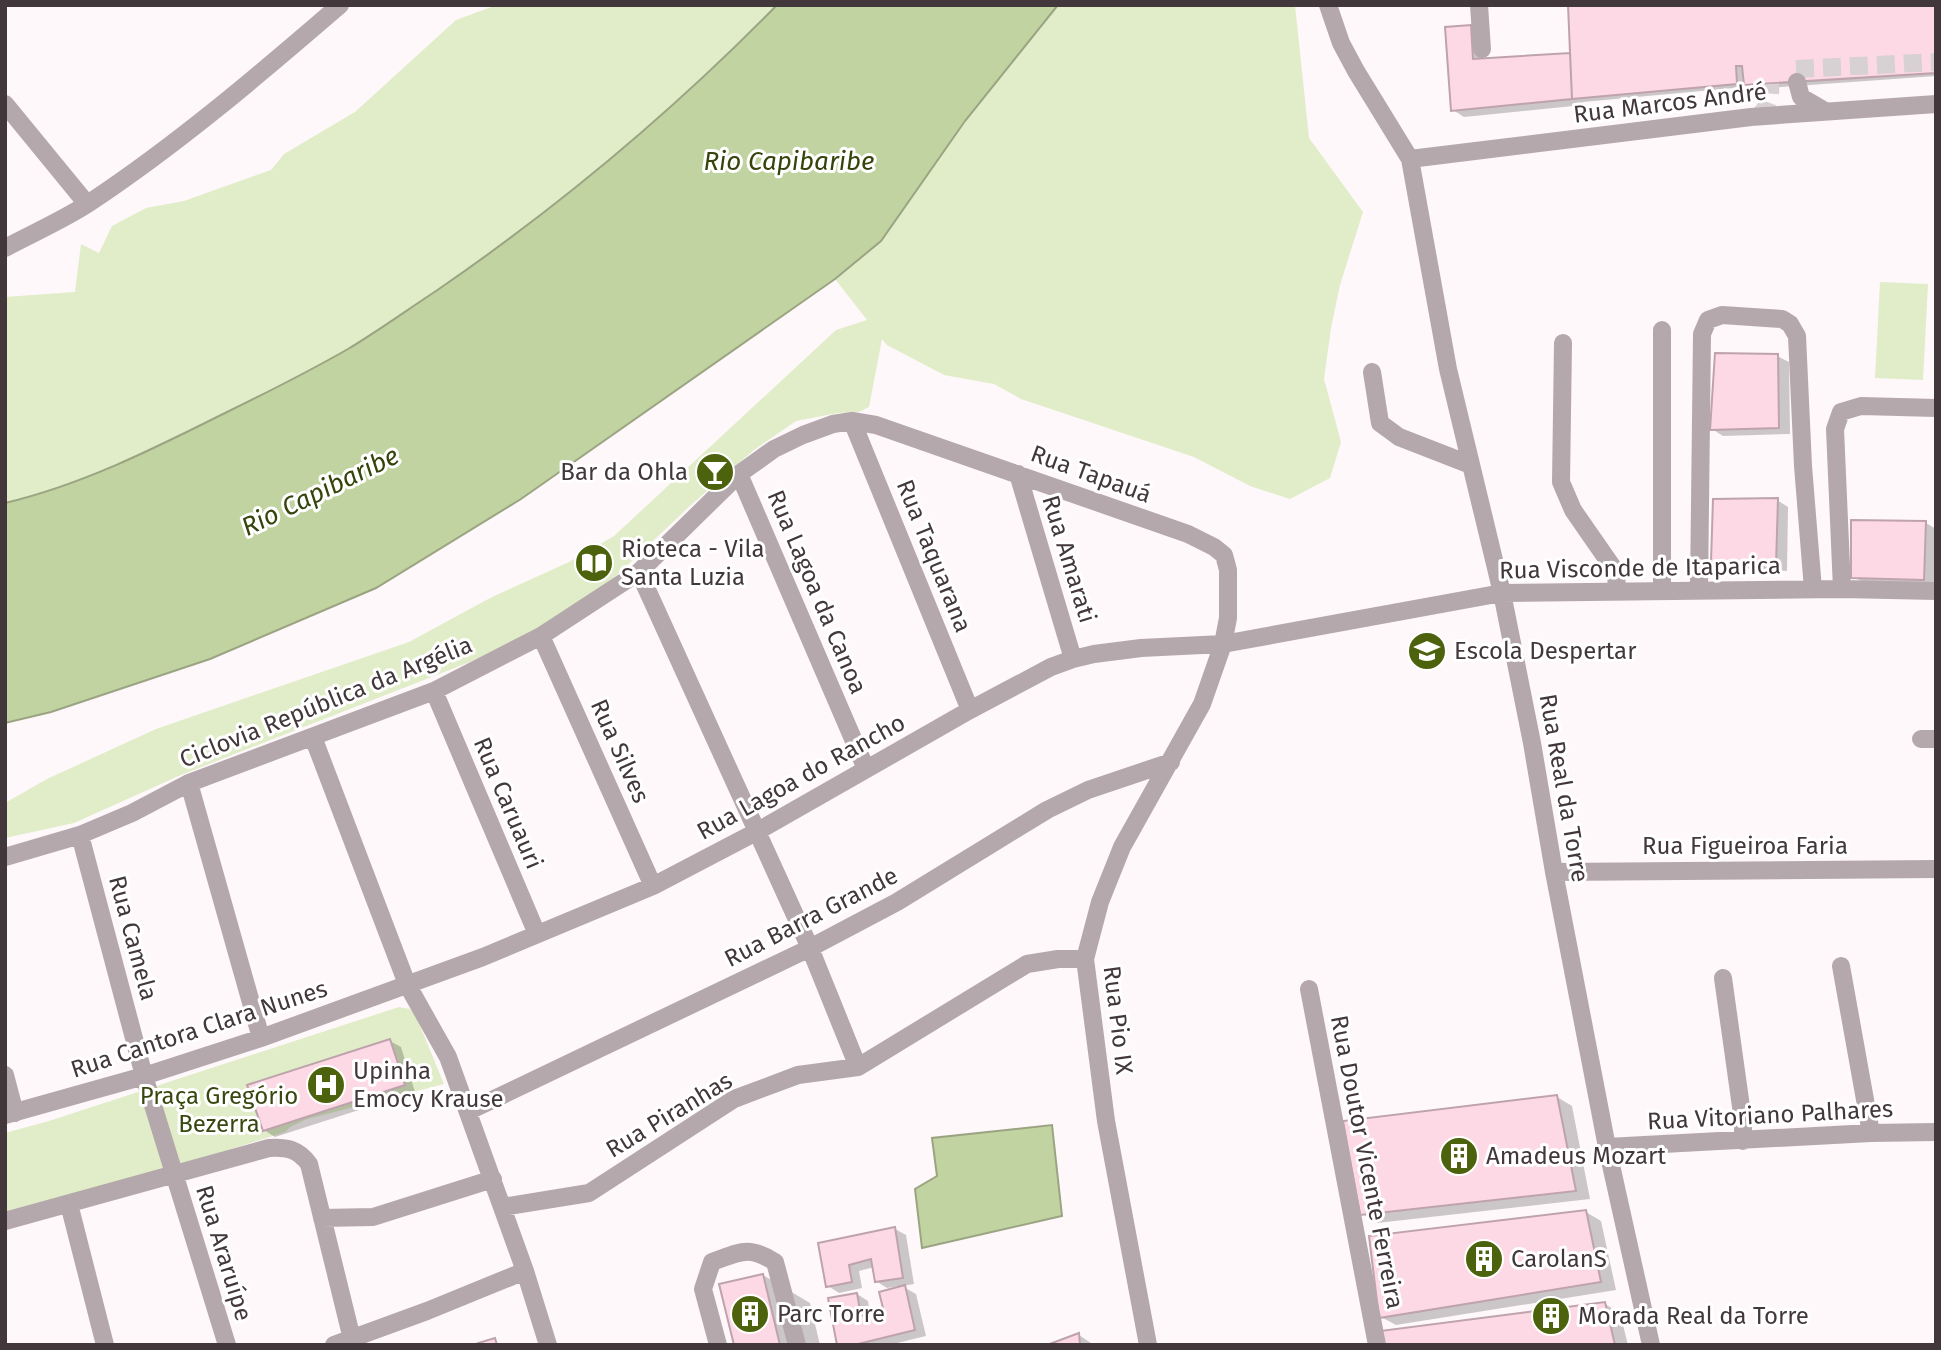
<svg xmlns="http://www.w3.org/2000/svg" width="1941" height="1350" font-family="'Fira Sans',sans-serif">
<rect width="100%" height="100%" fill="#fef8fa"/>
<!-- green -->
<path fill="#e0edc8" d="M497,5H777C672,112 560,206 436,291C407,310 378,331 348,349C306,373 264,394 221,415C151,450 81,485 5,503V297L75,292L81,244L99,253L112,226L146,208L184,201L271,170L284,154L355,112L456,20Z
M1058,5H1295L1309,138L1363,212L1340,285L1331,328L1324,379L1341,442L1330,478L1290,499L1250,486L1194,457L1021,399L994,384L944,375L887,345L882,339L869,407L859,412L838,413L796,421L754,450L691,505L582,608L518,643L181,775L74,823L5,838V803L47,779L156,729L409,642L492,597L569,562L614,536L836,330L867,320L835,279L881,241L965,121Z
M1880,282L1928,284L1923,380L1875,378Z
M399,1007L410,1009L416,1016L444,1084L307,1119L290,1127L285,1132C193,1162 99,1190 5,1214V1133L49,1121Z"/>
<!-- water -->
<path fill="#c1d3a0" stroke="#9ba482" stroke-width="2" d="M777,5H1058L965,121L881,241L835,279L521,499L376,588L210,659L51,712L5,723V503C81,485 151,450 221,415C264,394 306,373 348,349C378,331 407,310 436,291C560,206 672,112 777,5Z
M1052,1125L1062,1216L922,1248L915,1189L937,1176L932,1138Z"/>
<!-- shadow -->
<path fill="#0003" d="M1936,5V76L1753,89L1743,83L1744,87L1583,102V105L1464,117L1453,110L1470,27L1481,34L1483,60L1572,55Z
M1777,356L1789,362L1790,434L1723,436L1712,429Z
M1777,500L1788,507L1787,571L1724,567L1713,561Z
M1926,523L1936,529L1935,586L1865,583L1853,577Z
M599,552L610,566L595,576L592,574Z
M390,1041L401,1047L415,1092L275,1137L264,1130Z
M1557,1097L1572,1106L1590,1199L1377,1223L1362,1214Z
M1586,1212L1601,1221L1616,1290L1396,1325L1381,1317Z
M895,1229L906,1235L914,1284L902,1286L916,1294L926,1336L889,1345H839L857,1294L868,1301L870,1314L885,1310L899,1289V1286L887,1288L876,1281L874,1267L859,1271L862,1288L839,1293L828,1286L820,1244Z
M763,1275L810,1303L820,1345H736Z
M1605,1304L1620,1313L1628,1345H1385Z
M1079,1335L1094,1345H1052Z"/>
<!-- building -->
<path fill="#fdd9e5" stroke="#bea3ac" stroke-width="2" d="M1568,5H1936V73L1744,85L1742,66H1736L1737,84L1572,99Z
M1471,25L1473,59L1570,53L1572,99L1451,111L1445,27Z
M1715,353L1778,354L1779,428L1710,430Z
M1778,498L1776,566L1711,562L1713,499Z
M1851,520L1926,521L1924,580L1851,578Z
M598,550L608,565L590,576L581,561Z
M390,1039L405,1085L263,1131L247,1085Z
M1557,1095L1576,1191L1360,1215L1343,1121Z
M1586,1210L1601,1282L1379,1318L1369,1236Z
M895,1227L903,1278L875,1282L871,1259L849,1265L852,1282L826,1287L818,1243Z
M763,1274L780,1345H734L719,1284Z
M905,1285L915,1330L854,1345H837L828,1298L857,1293L861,1316L883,1308L879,1292Z
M1605,1302L1615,1345H1383L1380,1331Z
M1079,1333L1080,1345H1047Z
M495,1338L497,1345H479L478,1343Z"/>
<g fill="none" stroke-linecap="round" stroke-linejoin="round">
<!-- minor-tunnel -->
<path stroke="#d8d1d4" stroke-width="18" stroke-dasharray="18 9" stroke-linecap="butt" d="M1796,69L1936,62
M1758,117C1769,106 1771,99 1770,84"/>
<!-- minor -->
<path stroke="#b4a8ac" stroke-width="18" d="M1328,5L1341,43L1356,71L1410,159L1448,369L1502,593L1532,743L1554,872L1607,1147L1651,1345
M1479,5L1482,49
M1797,82L1801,97L1825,111
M5,104L87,204
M1410,159L1751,117L1936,104
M5,248C33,233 63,220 89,203C178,144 260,74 340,5
M1563,343L1561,482L1573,510L1616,572L1617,591
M1372,372L1380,423L1399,437L1471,465
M852,421L970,710
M739,474L866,769
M1018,474L1073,659
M639,572L810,948L858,1067
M1842,589L1835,429L1841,412L1861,406L1936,408
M1662,590V330
M1699,590L1702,334L1708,320L1722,315L1782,319L1790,324L1797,336L1803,466L1813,589
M541,636L653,886
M434,691L537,934
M313,737L407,984L448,1057L525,1271L548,1345
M1921,739H1936
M189,783L261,1038
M80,835L144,1076L227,1345
M5,857L80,835L132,813L189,783L434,691L541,636L639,572L739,474L774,449L803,435L833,424L852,421L876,425L1188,534L1214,547L1224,555L1228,570V618L1223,644L1202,704L1122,847L1100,902L1085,959L1106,1121L1148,1345
M1554,872L1936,869
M1841,966L1871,1133
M1723,978L1743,1121V1141
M1309,989L1377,1345
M5,1075L15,1113
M469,1111L810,948L897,902L1047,810L1088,790L1171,762
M5,1115L144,1076L261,1038L483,957L653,886L758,831L970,710L1051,667L1073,659L1094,654L1141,648L1223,644L1502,593L1842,589L1936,591
M1607,1147L1871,1133L1936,1132
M69,1204L105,1345
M502,1207L589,1193L734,1099L798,1075L858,1067L1027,964L1058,959H1085
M322,1218L373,1217L493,1179
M5,1221L269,1148C287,1147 298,1149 309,1164L352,1339L351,1345
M334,1345L427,1311L525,1271
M718,1345L703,1289L712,1262C740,1252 748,1245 775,1262L797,1345"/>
</g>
<!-- icons -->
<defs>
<symbol id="bar-disc" viewBox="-11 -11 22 22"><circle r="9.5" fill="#4d620d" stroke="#fff"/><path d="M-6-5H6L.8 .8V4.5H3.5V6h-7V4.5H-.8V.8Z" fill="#fff"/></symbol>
<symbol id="library-disc" viewBox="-11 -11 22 22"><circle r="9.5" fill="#4d620d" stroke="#fff"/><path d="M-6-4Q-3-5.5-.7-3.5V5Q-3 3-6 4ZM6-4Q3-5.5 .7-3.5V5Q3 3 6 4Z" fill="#fff"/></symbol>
<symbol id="school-disc" viewBox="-11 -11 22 22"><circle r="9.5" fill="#4d620d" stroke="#fff"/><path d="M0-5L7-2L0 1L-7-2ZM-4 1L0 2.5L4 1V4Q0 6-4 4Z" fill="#fff"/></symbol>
<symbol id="hospital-disc" viewBox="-11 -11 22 22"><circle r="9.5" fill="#4d620d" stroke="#fff"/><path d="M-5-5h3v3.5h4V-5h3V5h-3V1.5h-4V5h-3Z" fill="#fff"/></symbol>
<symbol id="building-disc" viewBox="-11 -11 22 22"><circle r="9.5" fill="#4d620d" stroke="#fff"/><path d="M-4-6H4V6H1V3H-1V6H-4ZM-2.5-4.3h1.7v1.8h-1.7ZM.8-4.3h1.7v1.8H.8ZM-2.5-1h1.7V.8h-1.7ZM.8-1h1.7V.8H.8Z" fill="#fff"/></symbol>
</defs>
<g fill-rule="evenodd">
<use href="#bar-disc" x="693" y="450" width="44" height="44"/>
<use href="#library-disc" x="572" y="541" width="44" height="44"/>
<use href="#school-disc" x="1405" y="629" width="44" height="44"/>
<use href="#hospital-disc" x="304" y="1063" width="44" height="44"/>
<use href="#building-disc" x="1437" y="1134" width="44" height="44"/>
<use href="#building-disc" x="1462" y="1237" width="44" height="44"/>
<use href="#building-disc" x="728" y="1292" width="44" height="44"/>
<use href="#building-disc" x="1529" y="1294" width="44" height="44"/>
</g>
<g text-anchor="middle" stroke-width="6" stroke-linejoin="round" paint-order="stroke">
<!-- street labels -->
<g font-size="24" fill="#42373b" stroke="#fff">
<text transform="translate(1670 103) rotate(-7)" y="8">Rua Marcos André</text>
<text transform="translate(1091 474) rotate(20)" y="8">Rua Tapauá</text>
<text transform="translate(934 556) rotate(68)" y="8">Rua Taquarana</text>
<text transform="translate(1069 559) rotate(73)" y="8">Rua Amarati</text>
<text transform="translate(1640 568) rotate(-1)" y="8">Rua Visconde de Itaparica</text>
<text transform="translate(817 592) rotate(67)" y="8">Rua Lagoa da Canoa</text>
<text transform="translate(326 702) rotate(-22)" y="8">Ciclovia República da Argélia</text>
<text transform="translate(620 751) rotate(66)" y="8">Rua Silves</text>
<text transform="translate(801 777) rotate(-29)" y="8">Rua Lagoa do Rancho</text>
<text transform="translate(1564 788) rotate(80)" y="8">Rua Real da Torre</text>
<text transform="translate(508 803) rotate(67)" y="8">Rua Caruauri</text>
<text x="1745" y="854">Rua Figueiroa Faria</text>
<text transform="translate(811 917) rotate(-27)" y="8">Rua Barra Grande</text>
<text transform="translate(133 938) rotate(75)" y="8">Rua Camela</text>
<text transform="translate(1118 1020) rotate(83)" y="8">Rua Pio IX</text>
<text transform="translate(199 1029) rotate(-18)" y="8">Rua Cantora Clara Nunes</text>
<text transform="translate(669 1115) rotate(-31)" y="8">Rua Piranhas</text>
<text transform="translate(1770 1115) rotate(-3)" y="8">Rua Vitoriano Palhares</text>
<text transform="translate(1367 1162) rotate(79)" y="8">Rua Doutor Vicente Ferreira</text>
<text transform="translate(224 1253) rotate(73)" y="8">Rua Araruípe</text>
</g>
<!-- poi labels -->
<g font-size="24" fill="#42373b" stroke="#fff" text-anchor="start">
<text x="688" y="480" text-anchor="end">Bar da Ohla</text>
<text x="621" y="557">Rioteca - Vila<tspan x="621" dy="28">Santa Luzia</tspan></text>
<text x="1454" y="659">Escola Despertar</text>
<text x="353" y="1079">Upinha<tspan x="353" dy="28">Emocy Krause</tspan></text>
<text x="1486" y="1164">Amadeus Mozart</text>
<text x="1511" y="1267">CarolanS</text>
<text x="777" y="1322">Parc Torre</text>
<text x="1578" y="1324">Morada Real da Torre</text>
</g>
<!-- park labels -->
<g font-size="24" fill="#38470f" stroke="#fff">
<text x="219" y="1104">Praça Gregório<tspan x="219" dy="28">Bezerra</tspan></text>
</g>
<!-- water labels -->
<g font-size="26" font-style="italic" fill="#35440b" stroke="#fff">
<text x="789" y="170">Rio Capibaribe</text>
<text transform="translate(320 491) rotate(-26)" y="9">Rio Capibaribe</text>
</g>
</g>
<!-- border -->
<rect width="1941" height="1350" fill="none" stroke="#42373b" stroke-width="14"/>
</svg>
